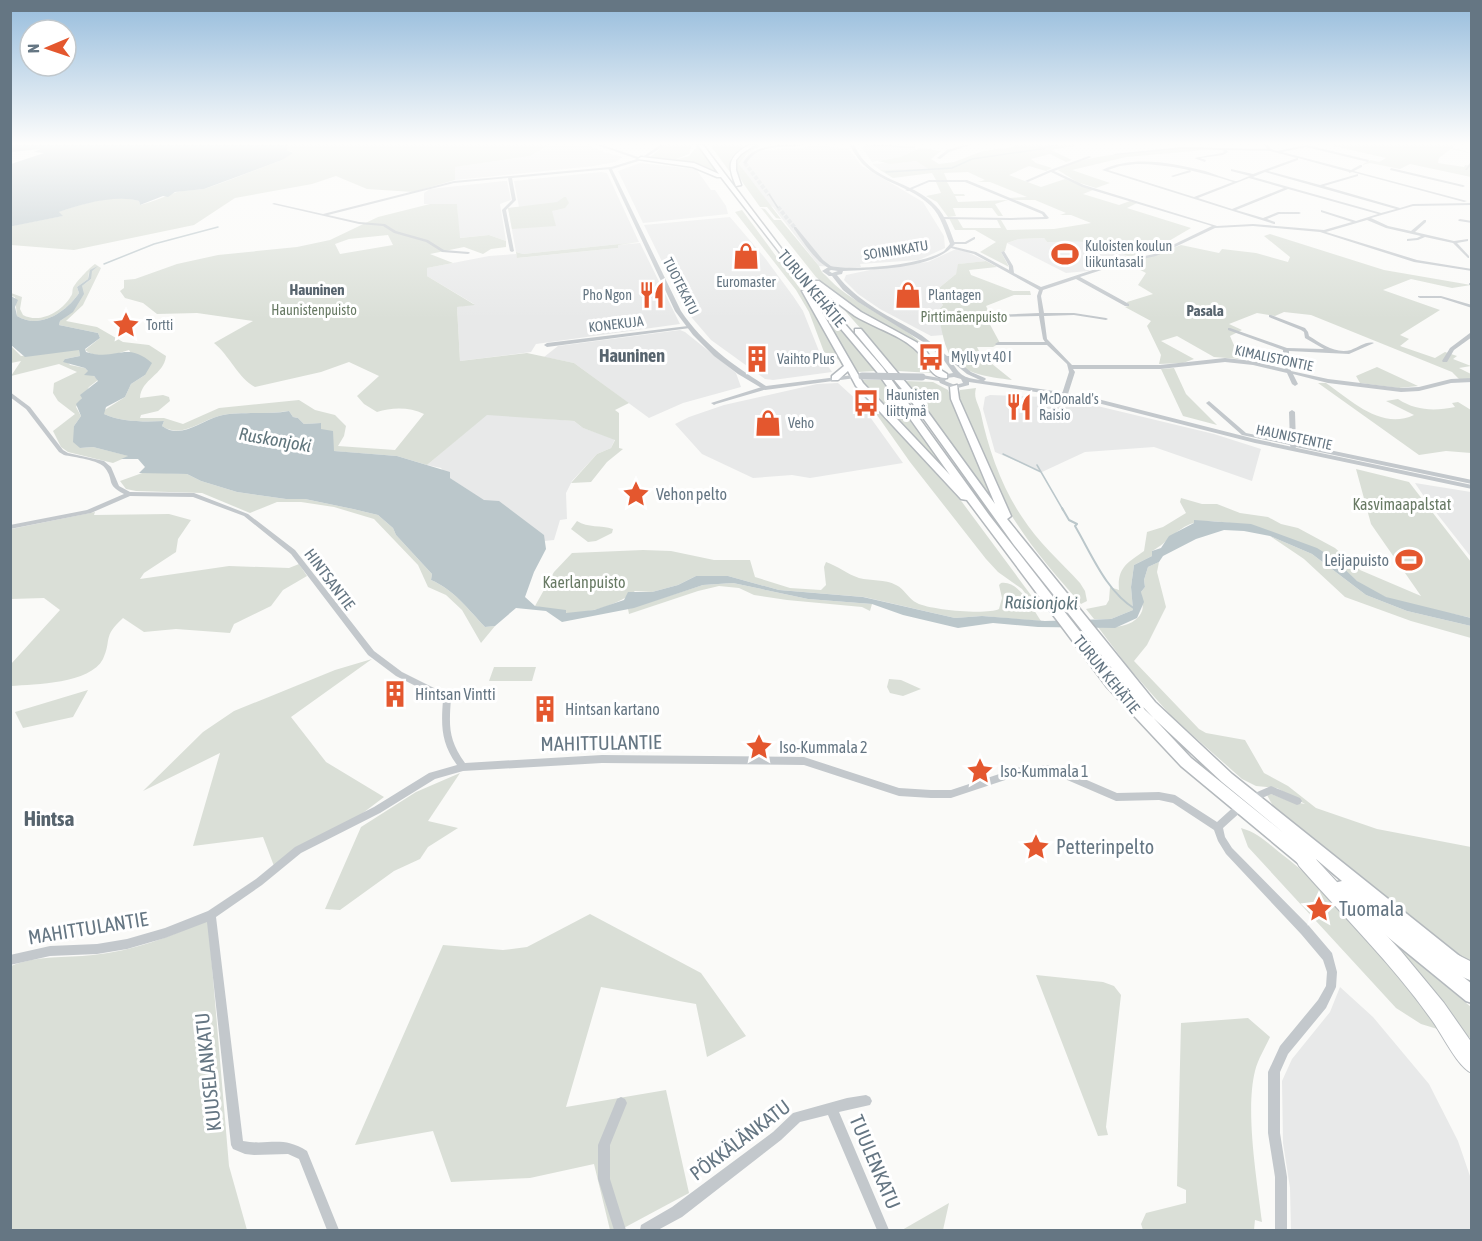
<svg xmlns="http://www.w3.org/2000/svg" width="1482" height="1241" font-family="'Asap Condensed',sans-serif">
<rect width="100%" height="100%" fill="#fafaf8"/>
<!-- built -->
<path fill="#e8e9e9" d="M551,145H589L604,152L623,157L615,162L594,166L455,180L454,167L530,156Z
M819,146L848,148L862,166L923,202L944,236L945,248L919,260L860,264L861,267L849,268L819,266L773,207L768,205L739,164L751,151Z
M866,146L906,147L917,149L900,157L872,162L861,147Z
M916,161L928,169L892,171L880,170L872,164Z
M640,163L696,169L711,190H715L726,206L728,214L643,223L618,171Z
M601,172L607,173L639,242L523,254L516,252L508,208L519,207L514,181Z
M504,181H507L511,200L500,204L506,241L489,235L459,238L457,204H424V193L430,189Z
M730,217L765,258L793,296L803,311L821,356L832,372L773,380L765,379L711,340L687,312L644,225Z
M1044,238L1047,242L1088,240L1107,245L1129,257L1109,261L1088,271L1066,273L1007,243L1019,239Z
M640,243L680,324L536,344L531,352L460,361L457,307L474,304L427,276V268L489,256L516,254L518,258L618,248L617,245Z
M956,249L965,251L986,261L959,264L956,274L934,292L943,305L936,313L944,335L931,336L880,309L858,294L844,280L846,275L884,267L928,262Z
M680,330L685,332L736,373L741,387L683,403L649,418L574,363L544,357L558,346Z
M838,383L860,403L903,463L810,478L792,475L753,478L702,454L675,424L689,417L724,405L817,384Z
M990,395L1046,397L1089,404L1214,434L1261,449L1260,452L1252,481L1154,447L1085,452L1042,472L995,452L983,409L985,397Z
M487,414L574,421L583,428L615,439L611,448L597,454L572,481L566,493L567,519L560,520L554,540L544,541L450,478L441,468L427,465Z
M1415,483L1471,492V557L1427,501Z
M1340,987L1373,1017L1429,1084L1458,1141L1471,1179V1230H1291L1290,1188L1283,1143L1282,1081L1292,1059L1330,1012Z"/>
<!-- green -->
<path fill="#dadfd7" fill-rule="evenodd" d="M288,145H550L530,156L455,167V180L413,192L367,189L336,176L312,184L235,198L194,225L74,250L11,245V226L62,216L58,212C81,204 116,193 139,201L140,205C152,202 163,197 174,193C184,189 197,191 207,188C232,180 257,169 282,160L292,152L287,150Z
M665,145H692L689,154L674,160L689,156L697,146L716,172L694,164L650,157Z
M710,145H751L731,158L730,172Z
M757,145H762L747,154L739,164L781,219L776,218L767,207H760L743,183L734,166L739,155Z
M1012,145H1080L1051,150L1072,160L1066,162L1050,154L1031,159L1036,163L1052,168L1046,171L1029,166L1009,175L1041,187L1065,179L1093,190L1083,194L1119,205L1130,201L1137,203L1127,208L1191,228L1157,248L1129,257C1096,239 1083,241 1047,242L1044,238L1019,239L1007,243L1005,251L1001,252L1009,267L980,252L996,242L975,230H955L949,218H957L963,228H1001L997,220H1001L1007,230L1054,229L1091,223L1071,215H1060L1066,213L1035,200H1014L1008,198L1027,197L990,182H978L985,180L968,172L944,173L947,180H936L932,173L893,178L880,170L928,169L916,161L890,164L878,161L900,157L920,148L941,151L931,159L939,164L954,162L983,151L1014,147Z
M1329,145H1453V148L1471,153L1451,149L1439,158L1438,163L1464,167L1465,165L1471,166V177L1410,164L1400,169L1370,163L1361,165L1371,160L1379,162L1386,158Z
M1189,148L1205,150L1126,157L1072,170L1110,183L1096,188L1077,182L1058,170C1084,153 1156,151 1189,148Z
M936,182H947L954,194H964L965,196H955L958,202L1008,200L995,204L1003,216H998L992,208H953L956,216L948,217L937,202L926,196L941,193Z
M564,197H566L569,203L565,208L552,211L556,226L512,229L508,208L557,202Z
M430,204H457L460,238L489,235L506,241V247L491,249L483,254L464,247L430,254L453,263L427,268V276L475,305L457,307L460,361L527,353L574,363L629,403L615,410L619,413V448L623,449L607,462L591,482L571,483L597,454L611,448L615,440L583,428L574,421L487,415L427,465L397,456L333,451L321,429V423L304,424L298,418L293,417L289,411C267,415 237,411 219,416C200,421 181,439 162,426L164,421C145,422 121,422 104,414L103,411L125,397L131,384L145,375L129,350C114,355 98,360 85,350L100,338L98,333L59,325L60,321C74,311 79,304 82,286L91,279L89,272L88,279L77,287L79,293C66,312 40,330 17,316L15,297L11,296V293L22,297L20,309L23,315C40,324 62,312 71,296C73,294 72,291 73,288C75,283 90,267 95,264L101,268L83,305L66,321L97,327L123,342L149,345L166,356C164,375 141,379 140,398L163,395L169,397L170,401L158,411L141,415L140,418H164L183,424L219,408L299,400L315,410L335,415L346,426L344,436L338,446L395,450L424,414C410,407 392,407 377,412L364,404L357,396L379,376L349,362L321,372L255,387C239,379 229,355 214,343L253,321L197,313L157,314L143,303L125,298L120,291L124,288V280L135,279L177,264L218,255L297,247L330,240L378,217ZM388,235L393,245L340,254L335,244L349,239Z
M761,208L765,209L774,220H781L819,266C821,273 825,274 830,280C854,306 915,328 928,352L860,313L832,291L816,277Z
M742,210L801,290L844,363V369L838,359L824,352L809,312L796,290L735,212Z
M1270,234L1384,270L1471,285L1452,288L1411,279L1383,290L1440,310L1400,335L1409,339L1400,346L1435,358L1445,352L1457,356L1453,359L1471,366L1459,368L1471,374V379H1459L1452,372L1311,315L1284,312L1275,316L1257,313L1229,324L1242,330L1230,336L1240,359L1214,357L1177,336L1161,341L1194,359L1183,363L1159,364L1161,355L1147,326L1151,321L1125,307L1128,306L1127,302L1153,294L1138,285L1146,273L1129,264L1181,245L1219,253L1222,249L1256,253L1288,262L1290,257L1264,236Z
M639,242L618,245V248L517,258L516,252L523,254Z
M986,261L997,267L969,270L971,275L1013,291H1030L1031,295H1014L986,306L992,318L987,319L1000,343L993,347H977L981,355L1012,380C990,377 955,374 947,349C942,337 942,325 936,313L943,305L934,292L956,274L958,264Z
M813,297L876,371L857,372Z
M839,304L913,347L931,373L898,371Z
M10,345L21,356L79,349L80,356L65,359L70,365L85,368L98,380L89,387L76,407L81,416L74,426L80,448L93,447L129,456L113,463L68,452L61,447L53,431L75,414L58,401L53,393L54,383L77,372L59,364L11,376L21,361L11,363Z
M1377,367L1418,386L1399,388L1360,383L1356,376Z
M1174,368L1186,394L1217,425L1183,416L1161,369Z
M863,380H883L950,477L863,383Z
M905,381L933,382L948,390L996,505Z
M1318,383H1326C1352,401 1381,430 1414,415L1386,401L1398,399C1416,411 1435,411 1455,407L1452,403L1458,402L1471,410V453L1446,451L1419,455Z
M976,388C973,399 979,404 981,414C988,448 1002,488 1022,517C1037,541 1061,562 1080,583L1085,591L1087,601L1081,604C1051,570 1021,536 1000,495C984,464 972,430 958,397L960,390Z
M872,408L880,413L962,502L1042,610H1038L1022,589L998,572L986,559L910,462Z
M1356,469L1409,482L1471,562V618C1448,612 1403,606 1383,596C1373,591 1360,585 1352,577C1345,571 1340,563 1332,558C1306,542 1228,516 1197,522C1178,526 1168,543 1152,551V556L1134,565L1131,587L1133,610L1111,619H1094L1086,609L1106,605L1109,600L1110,587L1119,590C1117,568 1127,563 1144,551L1147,532L1163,527L1186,513L1180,502L1181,498L1202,504H1217L1240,513L1268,517L1281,524L1298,528L1335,548L1360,570L1421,596L1371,524Z
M145,472L187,474L201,481L237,492L286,499H305L353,509L378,515L393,528L396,535L432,574L431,580C453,589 469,610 485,627L495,626L481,643L462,610L446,595L428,587L418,565L374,519L334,507L301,502H277L250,513L202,493L136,491L126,489L120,481Z
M95,512L94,515L169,514L191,520L178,539L176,552L144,573L140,579L229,566L289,568L299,564L307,576L283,590L271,606L234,624L230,633L176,629L144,632L123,618C102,637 112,640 103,659C90,684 35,684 11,686V664L60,610L44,598L11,599V529Z
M577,521C588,528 601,525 613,529L612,533L596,541L588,542L571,529Z
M1270,536L1312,554L1366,595L1407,611L1471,626V638L1411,621L1345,597L1304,559Z
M643,550L671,551L714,560H750L755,577L790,588L821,590L826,585L824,567L826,562C838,566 847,574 859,578C871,581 885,579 896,585C905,589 908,599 917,603C930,610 987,615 999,609L1002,598L999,585L1001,583C1019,580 1032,608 1041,621L982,616L955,618L864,597L779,590L728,576H696L678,585L652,592L635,591C618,605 591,613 568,613C557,613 546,608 535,606L554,572L572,553Z
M1159,562L1157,572L1166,607L1147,645L1134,661L1199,729L1206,733L1245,740L1264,773L1288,786L1316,808L1377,829L1471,847V964L1273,806L1267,795L1269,793L1289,801L1305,804L1277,788L1256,786L1242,779L1172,717L1128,667L1098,627C1112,628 1135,628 1142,611C1144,606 1141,598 1141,592L1145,587L1144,580L1148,567Z
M733,583L808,599L872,604L870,611L862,607L787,600L754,595L739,588L719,586L698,591L629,614L628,609L703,585Z
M372,659L291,717L326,762L384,797L359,816L274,866L263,837L193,846L220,753L143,791L203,732L234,711L335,670Z
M494,667H536L532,681H489Z
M889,679L901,680L921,689L903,696L890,693L887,687Z
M88,690L73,717L23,728L15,712Z
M460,773L428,821L458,828L428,847L420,859L394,871L340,910L325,909L361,827L416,792Z
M1241,828C1256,832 1267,842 1279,852C1344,901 1393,968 1444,1031L1421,1024L1396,1008L1248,847Z
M1356,911L1471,1007V1038L1459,1034Z
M590,914L701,973L746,1036L707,1057L696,1004L601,987L566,1107L666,1090L689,1193L620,1230H610L594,1164L530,1178L451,1182L433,1131L355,1145L443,945L503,950L527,947Z
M208,919L229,1166L247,1230H11V966C38,955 64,958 93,955C133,951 171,937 208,919Z
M1036,975L1103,982L1114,986L1121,995L1106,1127L1108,1135L1098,1136Z
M1248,1018L1270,1037C1265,1048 1258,1059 1255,1071C1245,1111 1257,1180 1262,1222L1255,1220L1254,1230H1143L1141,1224L1146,1213L1186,1203V1190L1177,1186L1181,1023Z
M949,1203L943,1230H902Z"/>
<!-- water -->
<path fill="#bbc7cb" d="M11,145H288L287,150L293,153L282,160L204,189L175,192L168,197L163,196L140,205L139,201C117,194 80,204 59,212L63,216L13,226H10L11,164L44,153L34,152L40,149L11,152Z
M98,266L92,271L91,279L82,286L84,294L73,312L60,321L59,325L98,333L100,338L85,349L86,352C117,362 125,340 152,363L145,375L131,384L125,397L106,407L104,414C121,422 145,422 164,421L162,426C181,440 200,421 219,416C238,411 267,415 289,411L293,417L298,418L304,424L321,423V429L333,431L334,451L397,456L450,472V478L484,500L499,501L544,535L546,549L534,572L525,597L535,606L566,610V613L594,610L624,600L628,592H652L678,585L696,576H728L779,590L863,597L955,618L982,616L1045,621L1111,619L1133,610L1131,587L1134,565L1152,556V551L1161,548L1169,536L1194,523V520L1251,524L1265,529L1317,548L1333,558L1357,581L1386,597L1471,618V626L1407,611L1366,595L1312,554L1270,536L1244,531L1224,530L1196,539L1163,556L1159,562L1148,567L1144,580L1145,587L1141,592L1144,602L1137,618L1115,628L1038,627L993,623L958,628L903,615L872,604L808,599L733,583L703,585L634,608L562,622L546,611L516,608L495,626L485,627C469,610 453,589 431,580L432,574L396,535L393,528L378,515L353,509L305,499H286L237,492L201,481L187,474L139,473L145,467L138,459H121L128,456L93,447L80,448L73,442L74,426L81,416L76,404L82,398L80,395L98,381L94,376L84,375L88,371L85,368L63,362L65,359L80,356L79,350L25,357L11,345V296L18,300L15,307L17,316C40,330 66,312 79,293L77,287L88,279L90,270Z"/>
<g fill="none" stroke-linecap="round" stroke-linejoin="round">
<!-- stream-far1 -->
<path stroke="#bbc7cb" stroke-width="1.5" d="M1037,145L1044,149
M1045,147L1057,145
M886,172L952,168L972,159L1041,149
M104,264L154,244L218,227
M1003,454L1041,472
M1037,465L1063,510"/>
<!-- stream -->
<path stroke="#bbc7cb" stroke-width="2" d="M1062,508L1069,520L1077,524L1075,526C1092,555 1106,591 1135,609"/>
<!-- minor-tunnel -->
<path stroke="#d5d9db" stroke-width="4" stroke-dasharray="4 1.5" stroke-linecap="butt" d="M745,163L769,195
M778,207L795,228"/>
<defs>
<path id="trunk" d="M698,145H703L793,264L883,368L989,515L1117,679L1191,758L1285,834L1222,782L1145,710L1014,545L906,394L855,333V329H861L912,390L995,504L951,399L950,387L957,385L959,399L1011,516L1007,519L1155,702L1232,774L1467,962L1469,968L1467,974L1462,976L1472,984V1003L1466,1001L1334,893L1332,888L1334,883L1342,881L1316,859L1318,864L1315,869L1310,871L1305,869L1181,766L1107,687L967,500L961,499L856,386L848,371L838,380H832V376L844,366L802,291L808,289L721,177H717L693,167L638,159L641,157L694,163L719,174ZM811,293L877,372L950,475L863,383Z
M749,145H755L741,154L736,160V170L741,185L736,186C727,165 728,157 749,145Z
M813,281H819L861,312L916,342L925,349L936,367L947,374V378C930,379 927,361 917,351C901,335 875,328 855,316C841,306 827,295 813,285Z"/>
<path id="motorway" d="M1305,852L1311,854L1401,951L1444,1003L1472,1043V1073C1458,1068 1441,1032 1431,1019C1392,964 1343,916 1299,866L1296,860L1299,854Z
M1458,955L1472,962V981L1451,972L1448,965L1451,958Z"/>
</defs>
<!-- trunk casing -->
<use href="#trunk" stroke="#b4b9bd" stroke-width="3"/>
<!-- motorway casing -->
<use href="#motorway" stroke="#b4b9bd" stroke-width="2"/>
<!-- minor -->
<path fill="#c3c8cc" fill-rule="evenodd" d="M778,145H804C784,149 758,142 746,164L743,163C751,149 764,147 778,145Z
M856,145H890L916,147L914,148Z
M965,145H970L949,152L940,159L937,158L947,150Z
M1265,145H1268L1271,149L1277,151L1307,145L1369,160L1368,162L1306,147L1282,152L1351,170L1360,165H1362V167L1354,171L1467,201L1464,202L1352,172L1349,173V172L1298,158V160L1268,171L1320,185L1358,174V176L1324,186L1400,208L1413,204L1472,203V205L1413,206L1371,218L1388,226L1411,231L1424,220H1426V222L1415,232L1454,241L1468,239V241L1457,243L1469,256V258H1468L1453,243L1425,237L1418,240L1407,241V239L1417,238L1421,236L1386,228L1367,220L1326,232L1417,260L1472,269V271L1414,262L1320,232L1253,226L1215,228L1156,256L1120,264L1080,277L1129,304V306H1125L1076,279L1043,290L1041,296L1044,313H1074L1106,318L1108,319L1106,320L1074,315L1044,316L1047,339L1072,365H1160L1225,358L1253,361L1285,369L1283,366V350L1228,330V328H1230L1287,348L1324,349L1305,338L1304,332L1301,330L1269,317V315H1271L1305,328L1308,332L1309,336C1322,344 1335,354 1351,350C1359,347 1366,341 1374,343L1349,354L1289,351V366L1291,371L1328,379L1401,388L1419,387L1451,379L1472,378V382L1451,383L1419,391L1401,392L1328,383L1293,374L1298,384L1295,386L1292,384L1287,373L1253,365L1225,362L1160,369H1073L1075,372L1067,397L1064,399L1061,397L1069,372L1067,364L1047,345H996L995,344L998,342H1045L1043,339L1039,316L993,317L991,316L993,315L1039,313L1037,296L1039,290L974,254L951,248V246L976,252L1009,270V266L1001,252L1004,251L1013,266L1014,273L1041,287L1117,262L1154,254L1212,226L1082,187L1051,172L1028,182L1025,181L1050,170L1089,156L1092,157L1054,171L1084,185L1217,226L1253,224L1324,230L1352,222L1321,212V210L1356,221L1378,214L1288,189L1236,210L1263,218L1278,212H1299L1301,213L1299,214H1279L1267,219L1275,222V224H1274L1102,170C1134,155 1172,163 1205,171C1212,173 1231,181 1237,181C1241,180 1246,177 1250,176L1231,171V169L1253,174L1297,158L1270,151L1227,150L1228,152L1223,155L1200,158L1206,160L1205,162L1194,158L1222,153L1224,152L1223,150L1182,149L1115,155L1113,154L1182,147L1267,149ZM1136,164C1170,164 1201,172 1233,182L1194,197L1108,170L1120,166ZM1265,172L1396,209L1381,213L1253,177ZM1249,178L1284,188L1232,209L1198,198Z
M1472,160V164L1467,170H1465Z
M610,167L611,169L512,178L516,200L506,210L514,251L512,252L510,251L502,210L512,200L508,178L454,183L328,215L359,222L385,224L396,231L428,240L444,250L469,252L470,253L468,254L442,252L426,242L394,233L383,226L359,224L272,204L274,203L323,214L454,181Z
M1391,168L1463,185L1465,186L1463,187L1390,170Z
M1190,170L1191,172L1173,177L1171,176Z
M929,180H967L1044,212L1049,218L1047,219L1011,220L941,219L942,217L1011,218L1044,217L1042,214L965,182H929L908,191L905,190Z
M768,194H770L779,208H777Z
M1460,219L1472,221V223L1459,221L1458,220Z
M794,227H796L823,260L832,267V269C817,265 803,241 794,229Z
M974,237H975V239L966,244H953L951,243L953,242H965Z
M1469,283H1472V285H1469Z
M1418,296H1441L1472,305V308L1441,298H1420L1418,297Z
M688,326L690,327V328L547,347L544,345L547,343Z
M1470,333H1472V337L1454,350L1447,362H1443L1442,361L1450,348Z
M765,386L768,388L767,389L716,404L714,405L711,403Z
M10,392L30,407L63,450L68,453L104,461L111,467L119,486L130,492L194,493L248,514L295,550L374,651L402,672L450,696L451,698C449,726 448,739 465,763L602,755L804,757L899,788L931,790H951L1026,765H1052L1117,793L1159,792L1175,795L1217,822L1238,803L1241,802L1244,803L1246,806L1244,809L1223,828L1225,837L1232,848L1309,926L1332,953L1337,972L1336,987L1326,1008L1288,1054L1280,1072V1133L1287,1177V1230H1275V1177L1268,1133V1072L1280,1046L1318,1000L1326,986L1327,972L1323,960L1301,934L1226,854L1218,841L1214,830L1173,803L1159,800L1116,801L1051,773H1026L951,798H931L899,796L804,765L602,763L463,771L435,779L380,813L301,853L262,885L216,917L243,1141C268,1146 282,1135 307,1151L339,1230H327L299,1159L288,1154L254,1155L245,1154L233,1149L231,1145L207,922L165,938L127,949L97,954L50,956L10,965V955L50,946L97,944L127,939L165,928L208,911L256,879L295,847L374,807L429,773L457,765C441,743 441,726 443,700L396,676L368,655L291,554L244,516L193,497L130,496L91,513L10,529V525L87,510L124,494C105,484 115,481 105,468C100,460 73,457 64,455L59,452L26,409L10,397Z
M1209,401L1246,433L1290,442L1289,412L1292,410L1295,412L1296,443L1472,480V484L1296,447L1295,449H1291L1290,445L1242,435L1207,404L1206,403Z
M1271,786L1300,798L1302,801L1300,804L1297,805L1271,794L1251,803L1248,802L1246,799L1248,796Z
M866,1095L870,1097L872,1101L870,1105L839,1112L889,1230H877L828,1115L800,1122L781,1140L682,1217L658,1230H640L641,1225L672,1207L773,1132L793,1113L847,1098Z
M621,1097L625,1099L627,1103L610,1145V1179L626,1230H614L598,1179V1145L617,1099Z"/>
<!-- tertiary -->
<path fill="#c3c8cc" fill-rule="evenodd" d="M597,145H603L641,158L660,145H665L642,160L612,169L681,311C703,344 733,365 766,386L861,374L863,375V377L765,390L738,374L714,356L693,335L675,311L608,168L637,159Z
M850,145H854C872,184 911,179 936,206C946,216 950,231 955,244C933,270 876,269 843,271L842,274L837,275C857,301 885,314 913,330C925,337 936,346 947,356H951L971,372L985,378L986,379L984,381L1082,395L1255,439L1472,485V489L1255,443L1082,399L969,382V385L954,389L940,383L939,381L920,378V376L922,375L940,378L942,375L953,373L943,359L928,345L858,302L843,290L832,276H829L822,271L830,266C854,271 923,265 944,251C945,250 949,245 950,244C945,231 941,216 931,206C904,180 868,184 850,145ZM831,270L838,271L832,273L829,271ZM951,361L967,374L980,380C962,377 961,376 951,361ZM954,377L961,379L963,383L955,385L945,381L947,378Z"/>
<!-- trunk -->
<use href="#trunk" fill="#fff" fill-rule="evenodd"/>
<!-- motorway -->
<use href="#motorway" fill="#fff" fill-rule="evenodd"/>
<!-- tertiary-bridge -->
<path stroke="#c3c8cc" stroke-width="7" d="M862,376L922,377"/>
</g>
<!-- sky -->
<linearGradient id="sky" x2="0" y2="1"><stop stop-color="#96bcdc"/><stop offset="0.45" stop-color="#fdfdfc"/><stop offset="1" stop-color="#fdfdfc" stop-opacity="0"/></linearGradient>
<rect width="1482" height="319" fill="url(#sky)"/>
<!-- icons -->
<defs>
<symbol id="stadium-bare" viewBox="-9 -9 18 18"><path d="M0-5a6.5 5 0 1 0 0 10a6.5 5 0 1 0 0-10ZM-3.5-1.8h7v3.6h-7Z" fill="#e4572e" stroke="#fff" stroke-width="2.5" paint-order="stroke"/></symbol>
<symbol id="shop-bare" viewBox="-9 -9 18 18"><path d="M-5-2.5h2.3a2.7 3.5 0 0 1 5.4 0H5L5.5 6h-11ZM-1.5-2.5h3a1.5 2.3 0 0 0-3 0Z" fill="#e4572e" stroke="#fff" stroke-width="2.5" paint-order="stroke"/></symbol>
<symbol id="restaurant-bare" viewBox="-9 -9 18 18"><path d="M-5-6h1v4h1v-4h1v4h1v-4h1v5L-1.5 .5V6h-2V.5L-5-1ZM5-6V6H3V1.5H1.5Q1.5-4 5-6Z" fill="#e4572e" stroke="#fff" stroke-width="2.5" paint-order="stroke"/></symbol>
<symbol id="sight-bare" viewBox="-9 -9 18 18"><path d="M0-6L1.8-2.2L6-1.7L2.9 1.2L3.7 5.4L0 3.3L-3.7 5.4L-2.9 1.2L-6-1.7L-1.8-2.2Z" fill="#e4572e" stroke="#fff" stroke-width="2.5" paint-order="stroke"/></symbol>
<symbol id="bus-bare" viewBox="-9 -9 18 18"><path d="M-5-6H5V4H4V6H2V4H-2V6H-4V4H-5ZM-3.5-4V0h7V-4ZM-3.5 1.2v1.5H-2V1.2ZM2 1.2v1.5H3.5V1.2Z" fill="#e4572e" stroke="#fff" stroke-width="2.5" paint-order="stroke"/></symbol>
<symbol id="building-bare" viewBox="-9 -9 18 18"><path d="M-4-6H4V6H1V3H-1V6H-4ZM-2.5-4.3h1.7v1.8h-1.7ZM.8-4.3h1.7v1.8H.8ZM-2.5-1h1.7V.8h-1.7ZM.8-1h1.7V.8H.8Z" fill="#e4572e" stroke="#fff" stroke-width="2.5" paint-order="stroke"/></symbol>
</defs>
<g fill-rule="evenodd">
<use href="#stadium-bare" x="1046" y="235" width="38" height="38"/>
<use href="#shop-bare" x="727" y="237" width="38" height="38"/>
<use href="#restaurant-bare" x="633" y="276" width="38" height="38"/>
<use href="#shop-bare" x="889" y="276" width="38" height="38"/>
<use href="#sight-bare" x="107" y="306" width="38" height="38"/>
<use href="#bus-bare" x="912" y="338" width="38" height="38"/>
<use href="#building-bare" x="738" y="340" width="38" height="38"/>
<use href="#bus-bare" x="847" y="384" width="38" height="38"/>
<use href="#restaurant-bare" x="1000" y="388" width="38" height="38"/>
<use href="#shop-bare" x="749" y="404" width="38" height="38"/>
<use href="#sight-bare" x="617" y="475" width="38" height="38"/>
<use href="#stadium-bare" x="1390" y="541" width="38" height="38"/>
<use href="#building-bare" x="376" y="675" width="38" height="38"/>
<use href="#building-bare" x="526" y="690" width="38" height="38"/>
<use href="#sight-bare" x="740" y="728" width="38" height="38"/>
<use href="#sight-bare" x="961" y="752" width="38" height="38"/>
<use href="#sight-bare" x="1017" y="828" width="38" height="38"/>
<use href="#sight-bare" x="1300" y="890" width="38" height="38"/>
</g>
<g text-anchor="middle" stroke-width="6" stroke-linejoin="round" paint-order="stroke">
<!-- far-poi labels -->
<g font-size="14" fill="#657683" stroke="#fff" text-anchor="start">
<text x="1085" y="251">Kuloisten koulun<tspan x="1085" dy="16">liikuntasali</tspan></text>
<text x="746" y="287" text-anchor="middle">Euromaster</text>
<text x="632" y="300" text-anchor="end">Pho Ngon</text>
<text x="928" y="300">Plantagen</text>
<text x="146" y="330">Tortti</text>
<text x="951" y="362">Mylly vt 40 I</text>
<text x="777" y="364">Vaihto Plus</text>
<text x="886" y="400">Haunisten<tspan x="886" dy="16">liittymä</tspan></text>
<text x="1039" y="404">McDonald's<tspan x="1039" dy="16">Raisio</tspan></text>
<text x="788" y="428">Veho</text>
</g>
<!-- far-street labels -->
<g font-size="14" fill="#657683" stroke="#fff">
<text transform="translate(896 250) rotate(-9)" y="5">SOININKATU</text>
<text transform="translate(681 286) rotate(63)" y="5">TUOTEKATU</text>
<text transform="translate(616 324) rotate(-7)" y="5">KONEKUJA</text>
<text transform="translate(1274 358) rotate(12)" y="5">KIMALISTONTIE</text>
<text transform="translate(1294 437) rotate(12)" y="5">HAUNISTENTIE</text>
</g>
<!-- far-park labels -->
<g font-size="14" fill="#687a64" stroke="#fff">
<text x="314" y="315">Haunistenpuisto</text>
<text x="964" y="322">Pirttimäenpuisto</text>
</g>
<!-- far-neighbourhood labels -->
<g font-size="15" font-weight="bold" fill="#57646e" stroke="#fff">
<text x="317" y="295">Hauninen</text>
<text x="1205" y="316">Pasala</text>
</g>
<!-- street labels -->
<g font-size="16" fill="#657683" stroke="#fff">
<text transform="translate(812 288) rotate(50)" y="6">TURUN KEHÄTIE</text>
<text transform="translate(330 579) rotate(53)" y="6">HINTSANTIE</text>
<text transform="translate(1107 674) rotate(51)" y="6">TURUN KEHÄTIE</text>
</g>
<!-- poi labels -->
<g font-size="16" fill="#657683" stroke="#fff" text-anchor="start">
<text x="656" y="500">Vehon pelto</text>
<text x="1389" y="566" text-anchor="end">Leijapuisto</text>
<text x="415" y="700">Hintsan Vintti</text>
<text x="565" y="715">Hintsan kartano</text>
<text x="779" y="753">Iso-Kummala 2</text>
<text x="1000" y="777">Iso-Kummala 1</text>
</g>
<!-- park labels -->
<g font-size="16" fill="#687a64" stroke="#fff">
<text x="1402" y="510">Kasvimaapalstat</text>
<text x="584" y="588">Kaerlanpuisto</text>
</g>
<!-- far-district labels -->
<g font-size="18" font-weight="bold" fill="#57646e" stroke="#fff">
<text x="632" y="362">Hauninen</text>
</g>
<!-- water labels -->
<g font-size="18" font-style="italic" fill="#60757c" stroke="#fff">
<text transform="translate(275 440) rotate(10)" y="6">Ruskonjoki</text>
<text transform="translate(1041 603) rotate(1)" y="6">Raisionjoki</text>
</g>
<!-- near-street labels -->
<g font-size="20" fill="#657683" stroke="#fff">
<text transform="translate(601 743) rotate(-1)" y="7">MAHITTULANTIE</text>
<text transform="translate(88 928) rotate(-9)" y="7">MAHITTULANTIE</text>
<text transform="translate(208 1072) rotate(-96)" y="7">KUUSELANKATU</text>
<text transform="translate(740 1140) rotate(-37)" y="7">PÖKKÄLÄNKATU</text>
<text transform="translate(875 1162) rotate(67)" y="7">TUULENKATU</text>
</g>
<!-- near-poi labels -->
<g font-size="20" fill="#657683" stroke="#fff" text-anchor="start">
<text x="1056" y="854">Petterinpelto</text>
<text x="1339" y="916">Tuomala</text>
</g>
<!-- near-neighbourhood labels -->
<g font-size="21" font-weight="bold" fill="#57646e" stroke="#fff">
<text x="49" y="826">Hintsa</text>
</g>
</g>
<!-- border -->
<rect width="1482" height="1241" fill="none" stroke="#657683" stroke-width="24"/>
<!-- north arrow -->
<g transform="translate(48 48) rotate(268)"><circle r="28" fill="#ffffff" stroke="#c1c8cd" stroke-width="1.5"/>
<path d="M0-4.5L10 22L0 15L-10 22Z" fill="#e4572e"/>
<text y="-9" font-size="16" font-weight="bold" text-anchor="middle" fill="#657683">N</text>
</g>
</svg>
